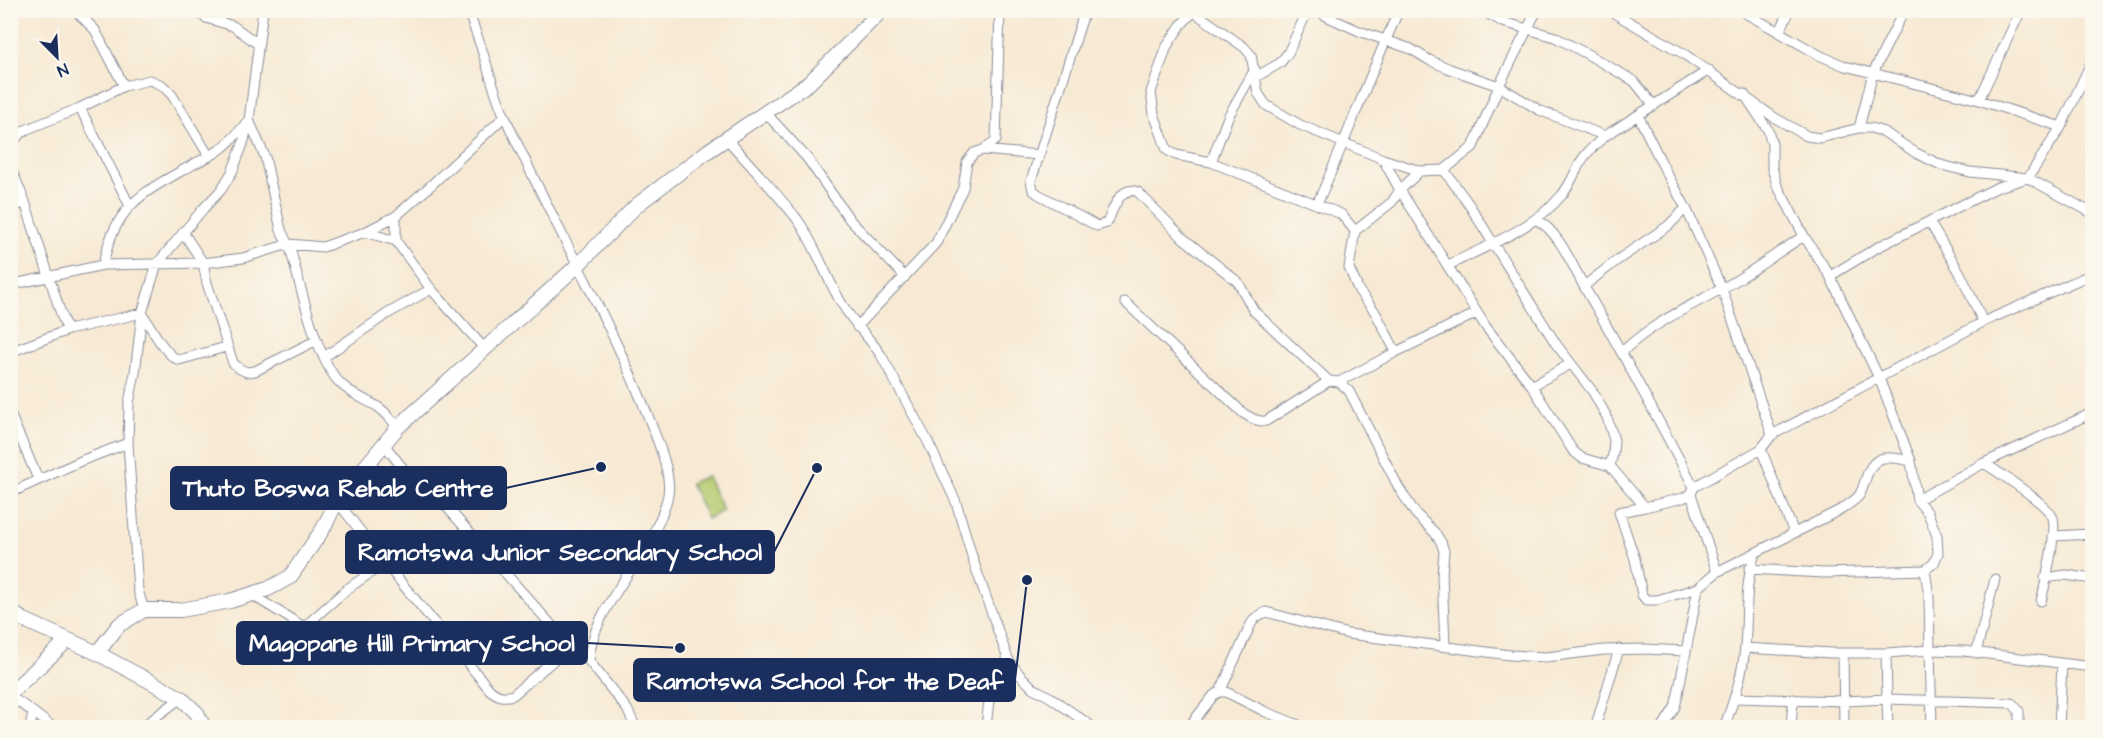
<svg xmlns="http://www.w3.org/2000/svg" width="2103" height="738" font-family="'Architects Daughter',sans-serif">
<rect width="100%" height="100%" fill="#fbf7ec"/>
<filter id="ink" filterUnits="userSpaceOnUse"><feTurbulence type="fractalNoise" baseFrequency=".0167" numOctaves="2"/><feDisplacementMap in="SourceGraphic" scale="12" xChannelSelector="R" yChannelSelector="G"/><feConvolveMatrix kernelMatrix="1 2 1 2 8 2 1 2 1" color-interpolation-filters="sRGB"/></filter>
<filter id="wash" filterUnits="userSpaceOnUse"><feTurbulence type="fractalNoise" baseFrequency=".008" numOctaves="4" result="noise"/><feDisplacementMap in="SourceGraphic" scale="24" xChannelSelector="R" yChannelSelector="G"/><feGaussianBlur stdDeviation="1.35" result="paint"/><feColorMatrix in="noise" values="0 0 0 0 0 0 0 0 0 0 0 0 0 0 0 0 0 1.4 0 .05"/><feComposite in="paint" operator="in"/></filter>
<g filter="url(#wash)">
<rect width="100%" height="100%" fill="#f7e9d3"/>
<!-- green -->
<path fill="#b6cb6f" stroke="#687d66" stroke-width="1.5" d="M707,476L723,511L707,519L690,483Z"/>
</g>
<g filter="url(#ink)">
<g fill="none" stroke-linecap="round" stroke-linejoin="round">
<defs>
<path id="street" d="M75,10L95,30L124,86
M194,10L206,18L233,26L258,44
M467,10C483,45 490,83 505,117C550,218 607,313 648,416C656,437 672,472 668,495C656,553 591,605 589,661L627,709L636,728
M1085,10L1031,181L1033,190L1038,194L1097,226L1107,223C1113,210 1120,184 1138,192L1183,238L1238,282L1254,311L1329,381
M1195,10L1181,25L1167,46L1151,92L1154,114L1167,150L1176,155L1211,162L1341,214L1355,231L1349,268L1359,291L1375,312L1396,352
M1317,10L1328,17L1359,31L1411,49L1429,60L1450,69L1499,86L1539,110L1605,136
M1481,10L1503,22L1555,37L1587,54L1634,81L1654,106
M1609,10L1684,54L1775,118L1807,136L1820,138L1859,128H1871L1884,132L1916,153L1941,165L1970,172L2028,178L2092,213
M1740,10L1821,56L1845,66L1979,100L2061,127
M1194,12L1244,47L1251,55L1258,93L1266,105L1300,125L1383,159L1400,190L1486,327L1532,386L1573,451L1582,458L1610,466L1645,507L1683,498L1691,494
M10,22V35
M1779,33L1790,10
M1256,77L1280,63L1288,53L1308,10
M1744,94L1768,130L1772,144V168L1777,185L1804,236L1830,276L1879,378L1911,461L1917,500L1928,513L1937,536L1938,553L1934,563L1925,570L1929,597L1930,650L1964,651L2092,667
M1979,100L2021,10
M80,108L129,204
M765,112L807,158L850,220L905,277
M1638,115L1665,170L1686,208L1722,289L1772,435
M249,120L265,157L281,230L287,243L289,244C299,279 315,357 339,382C350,394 365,399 378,407C386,412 392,421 398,427
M1859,128L1873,73L1904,10
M727,139C750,165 775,191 797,219C816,245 825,276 842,304C853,323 869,337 881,355L928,442L956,502L975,566L1008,659L1019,674L1033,688L1050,697L1094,728
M10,143L25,130L80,108L124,86L150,80L162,85L172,95L209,156
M983,150L1039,155
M1383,159L1420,171
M1211,162L1228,117L1255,69
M10,166L25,202L63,320L68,330
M1444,170L1470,206L1556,344L1593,392L1607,417L1614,440L1613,454L1610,466
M1317,204C1346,140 1370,74 1399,10
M10,209L25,202
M396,216V241L431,289L484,348
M1537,220C1559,231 1574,269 1586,290C1624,355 1659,421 1694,487
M1930,223L1960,273L1983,322
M1355,231L1392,202L1400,190L1420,171L1444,170L1473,147L1499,86L1537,10
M183,232L203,263L207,283L233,363L240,369L247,372L255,371L317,340
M365,232L396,241
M103,265C115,204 144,192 194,164C203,159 214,155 222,148C232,141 240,130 248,121
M1449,265C1488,245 1533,229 1562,195C1570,185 1574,174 1580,163C1586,152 1596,144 1605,136L1709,70
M1830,276L1878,247L1998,187L2028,178L2061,127L2092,61
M10,285L103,265L203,263L243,258L289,244L323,247L365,232L396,216L428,188L505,116
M1584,286L1619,259L1668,226L1686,208
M1125,302L1243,413C1251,418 1257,422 1266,421L1329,381L1339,382L1396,352L1477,313
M857,327L936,243L963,188L967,162L974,153L983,150L996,140L1000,10
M10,352L68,330L142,313C150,325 165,356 179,360L226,347
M1622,352C1651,324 1687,308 1721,289C1750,274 1776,253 1804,236
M324,357L387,314L431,289
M1339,382L1349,391L1399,488L1415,513L1435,533L1441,542L1444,551L1442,575L1445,645
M1532,386L1570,364
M10,414L38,479
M383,443L405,471L445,505L570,646L589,661
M1761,449L1794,533
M1984,463C1998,472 2048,504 2053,518C2057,531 2045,586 2041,601
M10,493L83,460L128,443
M1917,500L1984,463L2092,413
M337,501L385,563L490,690C498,696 503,698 513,695L570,646
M1645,507L1619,512L1635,559L1642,595L1646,600H1657L1698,588
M2053,536L2092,534
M1749,569L1824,573L1925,570
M1717,572L1691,494L1694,487L1761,449L1772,435L1983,322L2092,274
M2045,578L2066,575L2092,579
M252,595L304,627L347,589L385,563
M144,610L138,590L128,443L129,403L135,373L142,313L157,264L203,209L221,190L232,172L243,144L249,120L263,10
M1745,648L1831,653H1886
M1843,653L1844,728
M1976,653L1995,579
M1220,692L1251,624L1255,618L1266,612L1348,634L1510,655L1546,657L1604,650L1645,649L1685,651
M10,696L33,712L30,728
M1735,698L1845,701L1887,699L1888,728
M33,712L54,728
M141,728L181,698
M986,728C989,699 989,681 1008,659
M1188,728L1214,695L1220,692H1226L1266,712L1306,728
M1595,728L1619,649
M1662,728L1675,707L1678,694L1698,588L1717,572L1842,509C1848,504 1857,500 1860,494C1863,488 1865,481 1867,475C1876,452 1890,457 1911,461
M1724,728C1734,700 1743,675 1745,646C1748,615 1744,583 1755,554
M1791,728L1793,699
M1932,728L1930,650L1886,653L1887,699L2012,703L2019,711V728
M2059,728L2062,664"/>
<path id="secondary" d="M10,611L22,619L97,653L181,698L197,713L204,728
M97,653L119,625L144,610H181L230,601L268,589L290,577L323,529L337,501L398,427L577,266L637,205L708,151L809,83L882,10
M10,693L68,640"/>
</defs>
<!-- street casing -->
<use href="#street" stroke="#898c98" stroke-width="11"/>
<!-- secondary casing -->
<use href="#secondary" stroke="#898c98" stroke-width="16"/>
<!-- street -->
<use href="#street" stroke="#fff" stroke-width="9"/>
<!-- secondary -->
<use href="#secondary" stroke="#fff" stroke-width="14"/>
</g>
</g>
<!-- callouts -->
<path fill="none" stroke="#1b2f5e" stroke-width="2" d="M601 467L506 488M817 468L774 552M680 648L587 643M1027 580L1015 680"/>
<g fill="#1b2f5e" stroke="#fbf7ec" stroke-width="2">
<circle cx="601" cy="467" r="6"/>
<circle cx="817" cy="468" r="6"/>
<circle cx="680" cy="648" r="6"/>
<circle cx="1027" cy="580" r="6"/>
</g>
<g fill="#1b2f5e" stroke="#1b2f5e" stroke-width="2">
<rect x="171" y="467" width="335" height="42" rx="6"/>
<rect x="346" y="531" width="428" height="42" rx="6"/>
<rect x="237" y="622" width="350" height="42" rx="6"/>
<rect x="634" y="659" width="381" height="42" rx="6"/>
</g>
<g font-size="24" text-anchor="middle" font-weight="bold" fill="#fff">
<text x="338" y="496">Thuto Boswa Rehab Centre</text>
<text x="560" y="560">Ramotswa Junior Secondary School</text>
<text x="412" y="651">Magopane Hill Primary School</text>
<text x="825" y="689">Ramotswa School for the Deaf</text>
</g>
<!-- margin -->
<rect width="2103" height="738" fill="none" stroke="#fbf7ec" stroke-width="36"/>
<!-- north arrow -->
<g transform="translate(57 57) rotate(156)" stroke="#fbf7ec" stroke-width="4.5" paint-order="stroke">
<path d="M0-4.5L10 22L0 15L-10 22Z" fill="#1b2f5e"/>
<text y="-9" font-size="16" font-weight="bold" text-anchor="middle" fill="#1b2f5e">N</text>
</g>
</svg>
